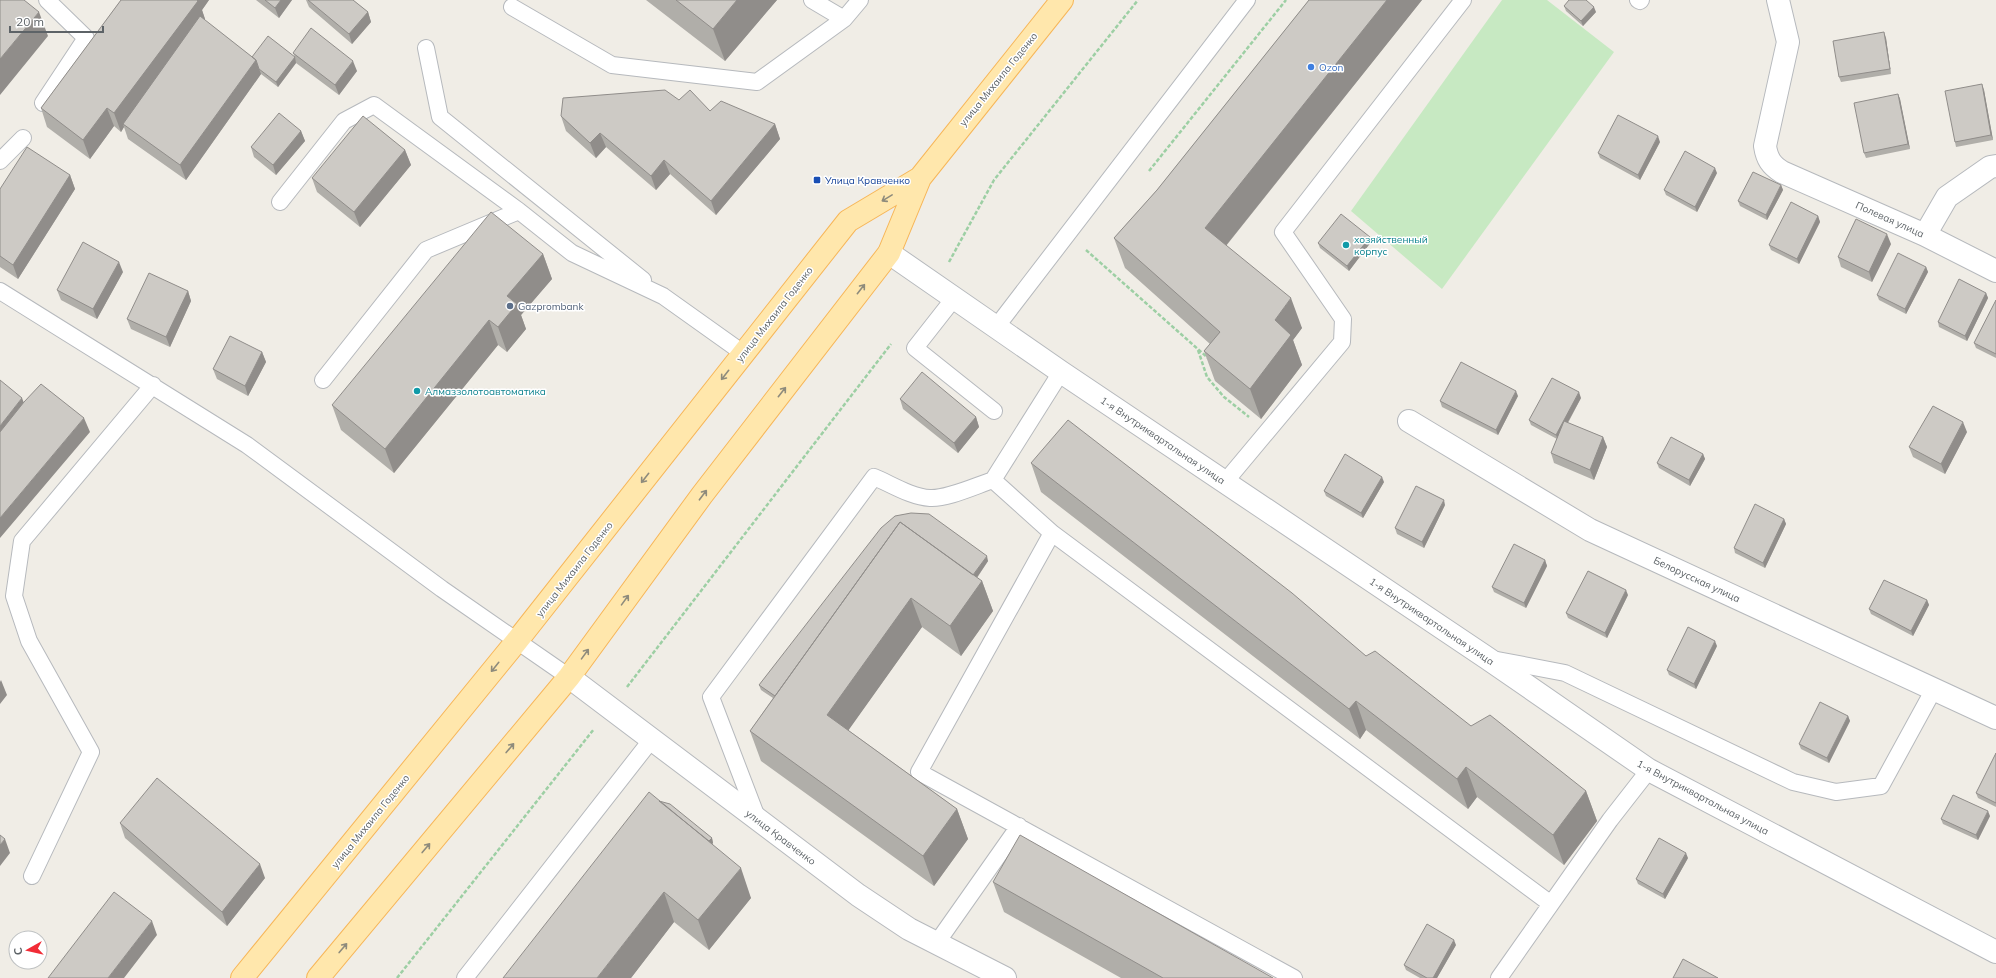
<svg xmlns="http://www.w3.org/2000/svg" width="1996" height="978" font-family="Mulish,sans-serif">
<rect width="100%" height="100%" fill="#f0ede6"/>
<!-- green -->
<path fill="#c7e9c2" d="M1502,0H1547L1614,52L1442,289L1351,211Z"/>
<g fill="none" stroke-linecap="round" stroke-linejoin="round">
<defs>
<path id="lane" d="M812,0L844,19
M1638,0L1640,1L1641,0
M512,7L612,65L757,82L844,19L860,0
M426,48L440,117L643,280
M43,103L86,38L47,0
M0,161L23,138
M280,202L344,121L374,105L519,211L572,253L663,296L743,353
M0,291L247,445L442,589L569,677
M955,297L915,348L994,411
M997,326L1247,0
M323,380L426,250L519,211
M993,480L1061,372
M1225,482L1342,342L1343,319L1283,232L1463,0
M1052,533L919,772L1294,978
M1492,659L1565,673L1793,782L1836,792L1881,786L1934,689
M758,820L711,697L874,477C891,484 911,497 930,498C947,499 975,486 993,480L1052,533L1551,904
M32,876L91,752L29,641L14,596L22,541L153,385
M936,944L1019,826
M465,978L652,739
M1499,978L1610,820L1649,770"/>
<path id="street" d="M1778,0L1788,42L1765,146C1767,159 1771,165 1782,172L1925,235L1996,271
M1925,235L1947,197L1990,167L1996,166
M889,253L1061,372L1487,658L1649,770L1996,952
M1409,421L1590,530L1996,718
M569,677L858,895L909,929L1005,978"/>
<path id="primary" d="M242,978L516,642L848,221L920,178
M318,978L569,677L702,495L889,253L920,178L1062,0"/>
</defs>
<!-- lane casing -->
<use href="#lane" stroke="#b6b9bd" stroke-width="18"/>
<!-- street casing -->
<use href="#street" stroke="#b6b9bd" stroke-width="24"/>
<!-- primary casing -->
<use href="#primary" stroke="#f7b658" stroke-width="24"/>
<!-- path -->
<path stroke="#9dcfa4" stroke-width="2.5" stroke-dasharray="4 2" stroke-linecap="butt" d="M1149,171L1286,0
M1086,250L1208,358
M949,262L994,180L1138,0
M1198,350L1207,377L1224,397L1249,417
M627,687L891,344
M397,978L594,729"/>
<!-- lane -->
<use href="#lane" stroke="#fff" stroke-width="16"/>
<!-- street -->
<use href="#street" stroke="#fff" stroke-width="22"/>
<!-- primary -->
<use href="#primary" stroke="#ffe7ac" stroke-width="22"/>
</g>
<!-- wall -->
<path fill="#b0aea9" d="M121,0H209L202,10L205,19L204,20L252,57H295L293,53L357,71L339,95L296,63L278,87L261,74L186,180L128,139L124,127L121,132L114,126L90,159L47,127L41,108Z
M256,0H292L279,18Z
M306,0H353L368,12L371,22L352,44L309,7Z
M646,0H777L725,61Z
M1309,0H1422L1226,246L1302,328L1293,340L1302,365L1261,419L1215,381L1204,351L1210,344L1125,268L1114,238L1157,190Z
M1564,6L1596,12L1583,26L1566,11Z
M1886,38L1891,74L1841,82L1839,77Z
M1984,90L1993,140L1956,147L1955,142Z
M1898,94L1900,99L1910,149L1866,158L1864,153Z
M679,100L710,111L775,124L780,139L716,215L670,174L656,190L606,147L596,158L566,131L561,116Z
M301,131L305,141L276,175L254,157L251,147Z
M1660,142L1640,180L1600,158L1598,153Z
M405,150L411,165L360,227L317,192L312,178Z
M1717,173L1697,212L1666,195L1664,190Z
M70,175L75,189L18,279L0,267V189Z
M1781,185L1783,190L1767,220L1740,206L1738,201Z
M1818,216L1820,222L1799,264L1771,250L1769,245Z
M1371,242L1349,271L1320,248L1318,243Z
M1891,244L1872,282L1841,267L1838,257Z
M543,254L552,279L521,315L526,329L507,352L498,345L394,473L341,430L332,405Z
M1926,267L1928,272L1906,314L1879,300L1877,295Z
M123,272L97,319L61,300L57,290Z
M188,291L191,301L170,347L131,329L127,319Z
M1986,293L1988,298L1967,341L1939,327L1938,322Z
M1996,300V358L1976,348L1974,343Z
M262,352L266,362L248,396L217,379L213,369Z
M1518,396L1498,435L1442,407L1440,401Z
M1581,398L1568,423L1603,437L1607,447L1594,480L1554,463L1551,453L1557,439L1531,425L1529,420Z
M900,399L976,417L979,427L958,453L903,409Z
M1967,432L1945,474L1913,457L1909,447Z
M1703,454L1705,459L1690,486L1659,468L1657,463Z
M1031,463L1366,656L1471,726L1586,791L1597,821L1564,865L1477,797L1468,809L1366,730L1360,739L1041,492Z
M1384,482L1363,518L1326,496L1324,491Z
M1445,505L1424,548L1397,534L1395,528Z
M895,516L988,561L977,578L982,581L993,611L961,656L922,627L848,730L957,809L968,839L934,886L761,761L750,731L773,698L761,690L759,685Z
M1784,519L1786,524L1765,568L1735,553L1734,548Z
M1545,560L1547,566L1526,608L1494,592L1492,587Z
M1628,595L1607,638L1568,618L1566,613Z
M1927,600L1929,605L1913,636L1871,614L1869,609Z
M1717,646L1696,689L1669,675L1667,670Z
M1848,716L1850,721L1829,763L1801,749L1799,744Z
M1996,753V807L1978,798L1976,793Z
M659,801L712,838L713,843L712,844L751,898L709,950L674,922L631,978Z
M1990,816L1978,840L1943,824L1941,819Z
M120,823L265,878L227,926L125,838Z
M1688,858L1665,899L1638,884L1636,879Z
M993,882L1273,978H1121L1004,912Z
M1456,945L1437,978H1420L1406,970L1404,965Z"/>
<!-- shaded-wall -->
<path fill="#908d8a" d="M193,0H209L202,10L205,19L125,126L123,124L124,127L121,132L114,113Z
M281,0H292L279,18L275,8Z
M737,0H777L725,61L713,29Z
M1387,0H1422L1216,258L1205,228Z
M1594,7L1596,12L1583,26L1581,21Z
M39,12L48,36L0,95V59Z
M368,12L371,22L352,44L349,34Z
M1884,32L1886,38L1891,74L1890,69Z
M295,57L296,63L278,87L276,82Z
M256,60L261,74L186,180L180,165Z
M353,61L357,71L339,95L335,85Z
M1982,84L1984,90L1993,140L1991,135Z
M1898,94L1900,99L1910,149L1908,144Z
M107,108L114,126L90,159L83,140Z
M775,124L780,139L716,215L711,201Z
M301,131L305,141L276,175L273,165Z
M600,133L606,147L596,158L590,143Z
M1658,136L1660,142L1640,180L1638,175Z
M405,150L411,165L360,227L354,212Z
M664,160L670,174L656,190L651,176Z
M1715,168L1717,173L1697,212L1695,207Z
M70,175L75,189L18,279L13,265Z
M1781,185L1783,190L1767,220L1766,215Z
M1818,216L1820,222L1799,264L1797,259Z
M1887,234L1891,244L1872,282L1869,272Z
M1370,237L1371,242L1349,271L1347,266Z
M543,254L552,279L521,315L526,329L507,352L498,327L507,296Z
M119,262L123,272L97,319L93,309Z
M1926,267L1928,272L1906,314L1905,309Z
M188,291L191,301L170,347L166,337Z
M1986,293L1988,298L1967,341L1965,336Z
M1291,298L1302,328L1293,340L1302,365L1261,419L1250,389L1275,320Z
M489,320L498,345L394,473L385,449Z
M262,352L266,362L248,396L245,386Z
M1516,391L1518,396L1498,435L1496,430Z
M1579,392L1581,398L1558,440L1556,435Z
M22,398L29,416L0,453V426Z
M976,417L979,427L958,453L954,443Z
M84,418L90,432L0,538V518Z
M1963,422L1967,432L1945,474L1941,464Z
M1603,437L1607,447L1594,480L1590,470Z
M1703,454L1705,459L1690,486L1689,480Z
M1382,477L1384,482L1363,518L1361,513Z
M1444,500L1445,505L1424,548L1422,542Z
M1784,519L1786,524L1765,568L1763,563Z
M987,556L988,561L967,592L965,587Z
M1545,560L1547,566L1526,608L1524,603Z
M982,581L993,611L961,656L950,626Z
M1626,590L1628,595L1607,638L1605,633Z
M911,598L922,627L838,745L827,715Z
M1927,600L1929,605L1913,636L1911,631Z
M1715,641L1717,646L1696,689L1694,684Z
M1,680L7,695L0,704V682Z
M1356,701L1366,730L1360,739L1349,709Z
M1848,716L1850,721L1829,763L1827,758Z
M1466,767L1477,797L1468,809L1457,779Z
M1586,791L1597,821L1564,865L1553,835Z
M957,809L968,839L934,886L923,856Z
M1988,811L1990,816L1978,840L1976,835Z
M712,838L713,843L702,857L700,852Z
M5,839L10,853L0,866V845Z
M1686,853L1688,858L1665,899L1663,894Z
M260,864L265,878L227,926L222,912Z
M741,868L751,898L709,950L698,920Z
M664,892L674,922L631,978H597Z
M152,921L157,935L124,978H108Z
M1454,940L1456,945L1437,978H1433Z"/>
<!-- building -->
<path fill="#cdcac5" stroke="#908d8a" d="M0,0H24L39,12L0,59Z
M121,0H197L198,1L114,113L107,108L83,140L41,108Z
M265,0H281L275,8Z
M308,0H353L368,12L349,34Z
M676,0H737L713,29Z
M1309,0H1387L1205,228L1291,298L1275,320L1291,335L1250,389L1204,351L1220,332L1114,238L1157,190Z
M1569,0H1586L1594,7L1581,21L1564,6Z
M200,16L256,60L180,165L123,124Z
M311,28L353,61L335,85L293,53Z
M1884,32L1890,69L1839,77L1833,41Z
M268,36L295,57L276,82L259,69L256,60L252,57Z
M1982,84L1991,135L1955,142L1945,91Z
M665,90L679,100L690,90L710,111L721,101L775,124L711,201L664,160L651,176L600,133L590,143L561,116L563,98Z
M1898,94L1908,144L1864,153L1854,103Z
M279,113L301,131L273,165L251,147Z
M1618,115L1658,136L1638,175L1598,153Z
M363,116L405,150L354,212L312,178Z
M27,147L70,175L13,265L0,256V189Z
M1685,151L1715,168L1695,207L1664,190Z
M1753,172L1781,185L1766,215L1738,201Z
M1791,202L1818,216L1797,259L1769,245Z
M491,212L543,254L507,296L517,304L498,327L489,320L385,449L332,405Z
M1341,214L1370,237L1347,266L1318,243Z
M1856,219L1887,234L1869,272L1838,257Z
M83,242L119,262L93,309L57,290Z
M1898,253L1926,267L1905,309L1877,295Z
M149,273L188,291L166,337L127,319Z
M1959,279L1986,293L1965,336L1938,322Z
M1996,300V354L1974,343Z
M230,336L262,352L245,386L213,369Z
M1461,362L1516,391L1496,430L1440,401Z
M922,372L976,417L954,443L900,399Z
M1552,378L1579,392L1556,435L1529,420Z
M0,380L22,398L0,426Z
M41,384L84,418L0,518V432L24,402Z
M1933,406L1963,422L1941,464L1909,447Z
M1068,420L1292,593L1366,656L1375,651L1471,726L1490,715L1586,791L1553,835L1466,767L1457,779L1356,701L1349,709L1031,463Z
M1564,421L1603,437L1590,470L1551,453Z
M1671,437L1703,454L1689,480L1657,463Z
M1345,454L1382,477L1361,513L1324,491Z
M1416,486L1444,500L1422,542L1395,528Z
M1755,504L1784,519L1763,563L1734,548Z
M911,513L929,514L987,556L973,575L900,522L775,696L759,685L881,528L895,516Z
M900,522L982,581L950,626L911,598L827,715L957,809L923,856L750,731Z
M1514,544L1545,560L1524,603L1492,587Z
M1588,571L1626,590L1605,633L1566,613Z
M1884,580L1927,600L1911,631L1869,609Z
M1688,627L1715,641L1694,684L1667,670Z
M1820,702L1848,716L1827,758L1799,744Z
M1996,753V803L1976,793Z
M157,778L260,864L222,912L120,823Z
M649,792L741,868L698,920L664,892L597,978H503Z
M1953,795L1988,811L1976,835L1941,819Z
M659,801L670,804L712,838L709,841Z
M0,835L5,839L0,845Z
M1020,835L1273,978H1163L993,882Z
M1659,838L1686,853L1663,894L1636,879Z
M114,892L152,921L108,978H48Z
M1427,924L1454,940L1433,978H1427L1404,965Z
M1683,959L1718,978H1673Z"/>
<!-- one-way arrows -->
<defs><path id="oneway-shaft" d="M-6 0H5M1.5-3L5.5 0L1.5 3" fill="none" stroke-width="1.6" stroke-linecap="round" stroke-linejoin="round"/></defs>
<g stroke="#8e8b7c">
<use href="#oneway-shaft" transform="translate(887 198) rotate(149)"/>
<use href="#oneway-shaft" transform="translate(861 289) rotate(-52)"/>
<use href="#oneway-shaft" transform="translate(725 375) rotate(128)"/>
<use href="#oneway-shaft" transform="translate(782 392) rotate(-52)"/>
<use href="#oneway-shaft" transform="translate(645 478) rotate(128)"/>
<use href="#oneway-shaft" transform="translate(703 495) rotate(-53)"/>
<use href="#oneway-shaft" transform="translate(625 600) rotate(-54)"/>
<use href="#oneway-shaft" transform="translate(585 654) rotate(-54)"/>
<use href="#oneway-shaft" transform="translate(495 667) rotate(129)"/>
<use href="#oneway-shaft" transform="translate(510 748) rotate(-50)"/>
<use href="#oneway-shaft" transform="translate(426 848) rotate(-50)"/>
<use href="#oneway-shaft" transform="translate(343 948) rotate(-50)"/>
</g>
<!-- markers -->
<circle fill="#3f7fe0" stroke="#fff" stroke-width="1.5" cx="1311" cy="67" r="4"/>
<rect fill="#1a4fb4" stroke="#fff" stroke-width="1.5" x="813" y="176" width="8" height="8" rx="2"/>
<g fill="#0f9aa8" stroke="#fff" stroke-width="1.5">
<circle cx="1346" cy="245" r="4"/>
<circle cx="417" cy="391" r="4"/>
</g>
<circle fill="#5c6f8a" stroke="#fff" stroke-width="1.5" cx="510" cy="306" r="4"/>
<g text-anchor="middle" stroke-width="3" stroke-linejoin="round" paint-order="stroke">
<!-- shop labels -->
<g font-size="10" fill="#366cbe" stroke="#fff" text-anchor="start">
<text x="1319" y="71">Ozon</text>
</g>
<!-- street labels -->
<g font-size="10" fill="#5d6367" stroke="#fff">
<text transform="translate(998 79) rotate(-51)" y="4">улица Михаила Годенко</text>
<text transform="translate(1890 219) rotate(24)" y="4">Полевая улица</text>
<text transform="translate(774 314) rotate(-52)" y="4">улица Михаила Годенко</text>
<text transform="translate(1163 440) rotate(34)" y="4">1-я Внутриквартальная улица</text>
<text transform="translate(574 569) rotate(-52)" y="4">улица Михаила Годенко</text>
<text transform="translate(1697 579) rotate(25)" y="4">Белорусская улица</text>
<text transform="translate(1432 621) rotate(34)" y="4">1-я Внутриквартальная улица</text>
<text transform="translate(1703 797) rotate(28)" y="4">1-я Внутриквартальная улица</text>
<text transform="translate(370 821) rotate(-51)" y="4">улица Михаила Годенко</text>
<text transform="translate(781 837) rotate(37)" y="4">улица Кравченко</text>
</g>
<!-- transit labels -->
<g font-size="10" fill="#164399" stroke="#fff" text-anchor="start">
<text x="825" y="184">Улица Кравченко</text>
</g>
<!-- culture labels -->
<g font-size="10" fill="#0d838f" stroke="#fff" text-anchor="start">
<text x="1354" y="243">хозяйственный<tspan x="1354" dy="12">корпус</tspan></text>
<text x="425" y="395">Алмаззолотоавтоматика</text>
</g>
<!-- service labels -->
<g font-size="10" fill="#4e5e75" stroke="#fff" text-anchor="start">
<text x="518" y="310">Gazprombank</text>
</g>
</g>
<!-- north arrow -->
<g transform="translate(28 950) rotate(262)"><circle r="19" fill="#ffffff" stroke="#bec1c2"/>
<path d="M0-3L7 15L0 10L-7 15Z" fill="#f12c36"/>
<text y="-6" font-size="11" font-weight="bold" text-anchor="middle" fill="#5d6367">С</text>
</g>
<!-- scale -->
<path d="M10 26v6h93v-6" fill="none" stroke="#5d6367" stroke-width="2"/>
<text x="16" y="26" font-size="12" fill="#5d6367" stroke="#ffffff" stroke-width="3" paint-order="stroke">20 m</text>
</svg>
